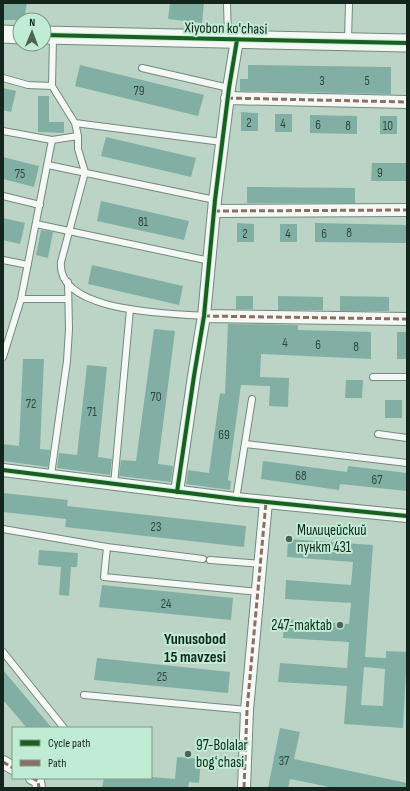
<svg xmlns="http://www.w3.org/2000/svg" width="410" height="791" font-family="'Sofia Sans Condensed',sans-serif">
<rect width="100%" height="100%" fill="#bcd4c6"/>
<!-- building -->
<path fill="#82afa4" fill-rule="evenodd" d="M3,3H27L24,20H3Z
M170,3H204L202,23L168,19Z
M80,65L204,95L198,116L75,86Z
M248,65L391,67V94L240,91V79H248Z
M3,88L16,91L11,112L3,110Z
M38,96H49V122H64V133L38,132Z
M241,112L258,113V131H241Z
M275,114H292V132H275Z
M310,115L357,116V134L310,133Z
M380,116H397V134H380Z
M106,137L196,158L191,177L101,156Z
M3,157L39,166L34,187L3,179Z
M372,163H407V181H371Z
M247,187L355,188V203H247Z
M101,201L189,221L184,240L97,221Z
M3,218L25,223L20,244L3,240Z
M237,223L254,224V242H237Z
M315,223L407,225V243L315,242Z
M280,224H297V242H280Z
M41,230L53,232L48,258L36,255Z
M92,265L183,286L179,305L88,284Z
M236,296H253V309H236Z
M278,296L323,297V310H278Z
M340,296L389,297V311H340Z
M228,324L298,325V330L371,332V359L261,354L260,377L289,378L288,407L269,406L270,386L241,385L228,480L231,481L230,490L186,484L188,470L209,473L220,393L225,394Z
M154,329L175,331L158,464L173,466L171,482L119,476L121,460L136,461Z
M397,332H407V359H397Z
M23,359H44L40,449L50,450L48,467L3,461V444L19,446Z
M87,365L107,367L98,457L112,459L110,475L57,468L59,453L77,455Z
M346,380H363L362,398H345Z
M385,400H402V418H385Z
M263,461L347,472L348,466L407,473V491L340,484L339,490L261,479Z
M3,493L68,500L67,506L246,526L244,547L65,527L66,519L3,512Z
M288,539L373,545L365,657L386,658V651L407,652L403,728L344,724L347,686L278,682L280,663L347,668L349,642L283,638L284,619L349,624L351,603L285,599L286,580L351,585L353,562L287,557ZM364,667L385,669L383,706L361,705Z
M39,550L78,553L77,567H71L69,596L59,595L61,567L38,565Z
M102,585L233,598L231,620L99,607Z
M97,658L230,672L228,693L94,680Z
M3,670L52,728H27L3,700Z
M280,728L300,732L294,759L407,783V788H334L290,779L288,788H268Z
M177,757L201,759L199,783L189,782L188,788H102L104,778L151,777L175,779Z"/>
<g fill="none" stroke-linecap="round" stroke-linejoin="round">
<defs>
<path id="lane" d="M227,3L228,38
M348,40L349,3
M142,68L229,88
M3,78L28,85L52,86
M75,123L222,142
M3,131L52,140
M78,136V149L85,172L61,262C56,313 171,313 204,316
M48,165L215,200
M3,196L40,205
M36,224L210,261
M3,260L28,265
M21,299H68
M3,357L21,299L52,140L78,136L75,123L52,86L53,37
M373,377H407
M378,434L407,438
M245,444L407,463
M51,475L67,361L69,329L68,282
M114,485L130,309
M236,499L252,399
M3,529L107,547L104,577L258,592
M107,547L203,559
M210,560L261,564
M3,652L64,728
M84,695L247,710"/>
<path id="street" d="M227,98L407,102
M214,211L407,210
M204,316L407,319
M3,470L236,499L407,516
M177,492L194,376L204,316L215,200L229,88L237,40
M3,762L13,768
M32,778L38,781L39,788
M244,788L247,710L266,502"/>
<path id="secondary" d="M3,34L20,35
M44,35L407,43"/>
</defs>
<!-- lane casing -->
<use href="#lane" stroke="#75887d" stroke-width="8"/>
<!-- street casing -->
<use href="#street" stroke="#75887d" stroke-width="14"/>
<!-- secondary casing -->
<use href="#secondary" stroke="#75887d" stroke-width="19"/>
<!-- lane -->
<use href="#lane" stroke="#f5f9f6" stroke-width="6"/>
<!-- street -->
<use href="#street" stroke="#f5f9f6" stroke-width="12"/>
<!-- secondary -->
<use href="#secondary" stroke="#f5f9f6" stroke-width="17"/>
<!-- quiet -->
<path stroke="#8d6e63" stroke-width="3" stroke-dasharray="6 3" stroke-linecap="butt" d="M227,98L407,102
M214,211L407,210
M204,316L407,319
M3,762L13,768
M32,778L38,781L39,788
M244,788L247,710L266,502"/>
<defs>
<path id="cycleway" d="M44,35L407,43
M3,470L236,499L407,516
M177,492L194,376L204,316L215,200L229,88L237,40"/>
</defs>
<!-- cycleway casing -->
<use href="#cycleway" stroke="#bfecd2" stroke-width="6"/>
<!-- cycleway -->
<use href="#cycleway" stroke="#1b5e20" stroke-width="4"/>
</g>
<!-- markers -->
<g fill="#4e6258" stroke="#bfecd2" stroke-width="1.5">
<circle cx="289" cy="539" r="4"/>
<circle cx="340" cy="625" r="4"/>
<circle cx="188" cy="754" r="4"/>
</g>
<g text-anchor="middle" stroke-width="4" stroke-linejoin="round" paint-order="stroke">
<!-- number labels -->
<g font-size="13" fill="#2f483e">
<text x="322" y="85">3</text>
<text x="367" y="85">5</text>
<text x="139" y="95">79</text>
<text x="249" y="127">2</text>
<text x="283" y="128">4</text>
<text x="318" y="129">6</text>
<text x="348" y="130">8</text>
<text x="388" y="130">10</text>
<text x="380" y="177">9</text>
<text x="20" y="178">75</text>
<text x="143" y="226">81</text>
<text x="349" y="237">8</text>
<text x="245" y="238">2</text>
<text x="288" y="238">4</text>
<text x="324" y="238">6</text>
<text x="285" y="347">4</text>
<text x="318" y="349">6</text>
<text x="356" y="351">8</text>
<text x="156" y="401">70</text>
<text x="31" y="408">72</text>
<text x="92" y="416">71</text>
<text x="224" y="439">69</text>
<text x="301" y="480">68</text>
<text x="377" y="484">67</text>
<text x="156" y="531">23</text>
<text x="166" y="608">24</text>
<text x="162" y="681">25</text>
<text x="284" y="765">37</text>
</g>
<!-- street labels -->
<g font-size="15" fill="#13251c" stroke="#bfecd2">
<text transform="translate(226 28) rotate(1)" y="5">Xiyobon ko'chasi</text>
</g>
<!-- poi labels -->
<g font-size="15" fill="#13251c" stroke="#bfecd2" text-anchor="start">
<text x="297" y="535">Милицейский<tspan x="297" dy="17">пункт 431</tspan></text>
<text x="332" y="630" text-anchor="end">247-maktab</text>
<text x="196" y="750">97-Bolalar<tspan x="196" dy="17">bogʻchasi</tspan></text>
</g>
<!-- neighbourhood labels -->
<g font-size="16" font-weight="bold" fill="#13251c" stroke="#bfecd2">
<text x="195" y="644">Yunusobod<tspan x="195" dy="18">15 mavzesi</tspan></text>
</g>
</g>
<!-- border -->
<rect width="410" height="791" fill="none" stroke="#13251c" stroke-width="8"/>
<!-- legend -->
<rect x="12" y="727" width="140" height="52" fill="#bfecd2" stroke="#7a9c89"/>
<rect x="20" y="740" width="20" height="6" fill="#1b5e20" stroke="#7a9c89"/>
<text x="48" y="747" font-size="12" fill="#13251c">Cycle path</text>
<rect x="20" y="760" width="20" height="6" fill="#8d6e63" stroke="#7a9c89"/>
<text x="48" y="767" font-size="12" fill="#13251c">Path</text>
<!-- north arrow -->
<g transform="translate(32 32) rotate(1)"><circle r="19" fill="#bfecd2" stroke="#7a9c89"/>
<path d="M0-3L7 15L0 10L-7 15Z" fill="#4e6258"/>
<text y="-6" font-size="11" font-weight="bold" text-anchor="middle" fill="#13251c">N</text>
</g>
</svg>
